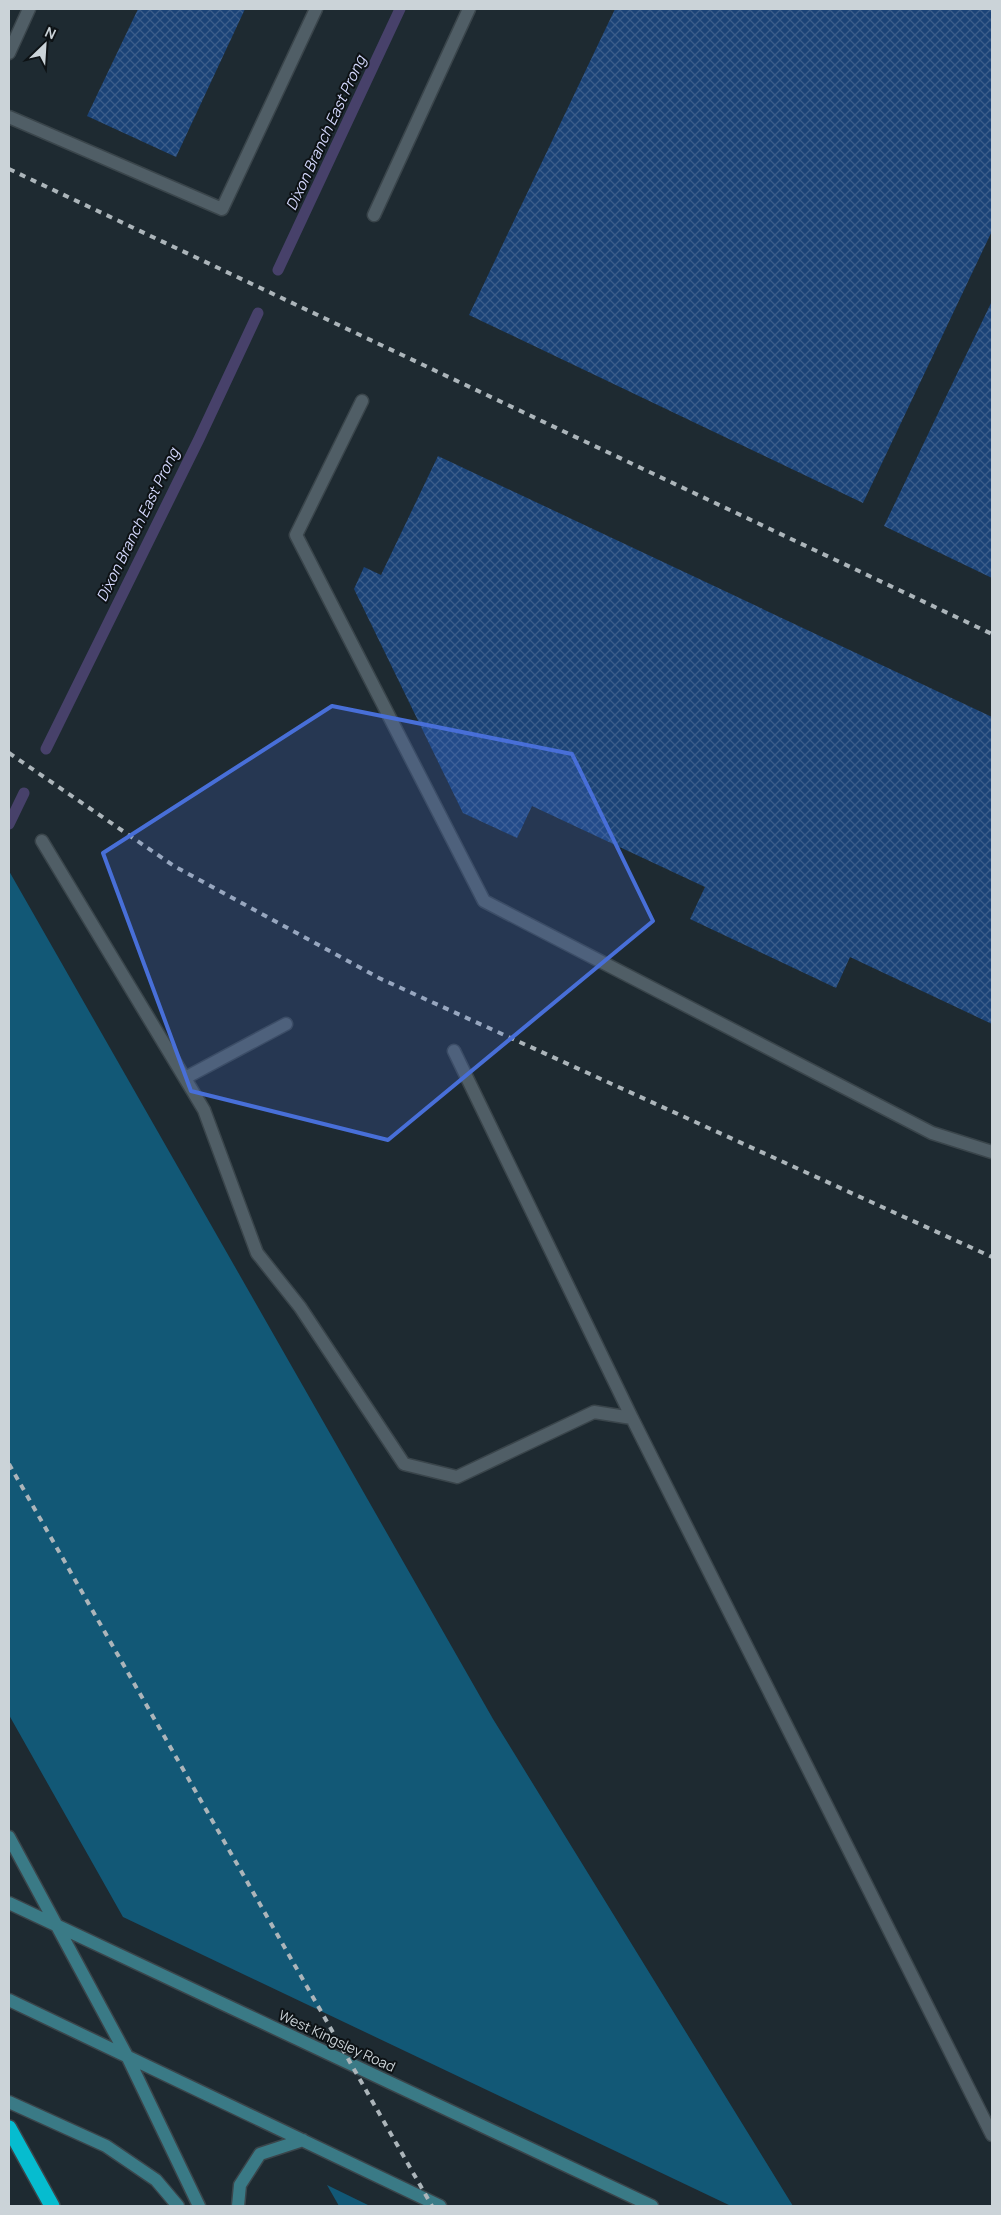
<svg xmlns="http://www.w3.org/2000/svg" width="1001" height="2215" font-family="Manrope,sans-serif">
<defs>
<pattern id="building-cross-hatch" width="8" height="8" patternUnits="userSpaceOnUse" patternTransform="scale(1.25)"><rect width="8" height="8" fill="#1b4377"/><path d="M0 0l8 8M0 8l8-8" fill="none" stroke="#3b5d8a"/></pattern>
</defs>
<rect width="100%" height="100%" fill="#1e2a31"/>
<!-- grass -->
<path fill="#125876" d="M9,871L493,1719L793,2206H731L123,1917L9,1715Z
M327,2185L370,2206H339Z"/>
<g fill="none" stroke-linecap="round" stroke-linejoin="round">
<!-- stream -->
<path stroke="#47416a" stroke-width="11" d="M278,270L400,9
M46,749L199,439L258,313
M9,824L24,793"/>
</g>
<!-- building -->
<path fill="url(#building-cross-hatch)" d="M138,9H245L176,157L87,116Z
M615,9H992V231L863,503L469,315Z
M992,301V578L884,526Z
M438,456L992,717V1024L850,957L836,988L690,919L705,887L532,806L517,838L463,813L354,589L364,567L381,575Z"/>
<g fill="none" stroke-linecap="round" stroke-linejoin="round">
<defs>
<path id="lane" d="M9,53L29,9
M9,117L222,209L316,9
M374,215L469,9
M362,401L296,535L484,901L932,1133L992,1152
M42,841L204,1110L257,1253L300,1307L404,1464L457,1477L594,1412L632,1418L992,2135
M454,1051L632,1418
M185,1078L286,1024"/>
<path id="secondary" d="M9,1837L127,2056L199,2206
M9,1903L652,2206
M9,2000L440,2206
M9,2102L106,2146L156,2180L178,2206
M238,2206L240,2185L260,2154L303,2140"/>
<path id="highway" d="M9,2128L52,2206"/>
</defs>
<!-- lane casing -->
<use href="#lane" stroke="#3a454b" stroke-width="15"/>
<!-- secondary casing -->
<use href="#secondary" stroke="#3a454b" stroke-width="15"/>
<!-- highway casing -->
<use href="#highway" stroke="#3a454b" stroke-width="18"/>
<!-- lane -->
<use href="#lane" stroke="#505e66" stroke-width="12"/>
<!-- secondary -->
<use href="#secondary" stroke="#3a7a86" stroke-width="12"/>
<!-- highway -->
<use href="#highway" stroke="#06bccf" stroke-width="15"/>
<!-- rail -->
<path stroke="#acb5ba" stroke-width="4" stroke-dasharray="6 6" stroke-linecap="butt" d="M9,169L992,634
M9,753L174,866L379,978L992,1257
M9,1464L432,2206"/>
</g>
<!-- marked area -->
<path fill="#486fd8" fill-opacity="0.2" stroke="#486fd8" stroke-width="4" stroke-linejoin="round" d="M332,706L572,754L653,921L388,1140L191,1091L103,853Z"/>
<g text-anchor="middle" stroke-width="4" stroke-linejoin="round" paint-order="stroke">
<!-- street labels -->
<g font-size="14" fill="#cbd3d8" stroke="#0d1215">
<text transform="translate(337 2041) rotate(25)" y="5">West Kingsley Road</text>
</g>
<!-- water labels -->
<g font-size="15" font-style="italic" fill="#d3d7fc" stroke="#0d1215">
<text transform="translate(326 133) rotate(-65)" y="5">Dixon Branch East Prong</text>
<text transform="translate(138 525) rotate(-64)" y="5">Dixon Branch East Prong</text>
</g>
</g>
<!-- border -->
<rect width="1001" height="2215" fill="none" stroke="#cbd3d8" stroke-width="20"/>
<!-- north arrow -->
<g transform="translate(45 45) rotate(25)" stroke="#0d1215" stroke-width="4" paint-order="stroke">
<path d="M0-4L9 19L0 12L-9 19Z" fill="#cbd3d8"/>
<text y="-8" font-size="14" font-weight="bold" text-anchor="middle" fill="#cbd3d8">N</text>
</g>
</svg>
